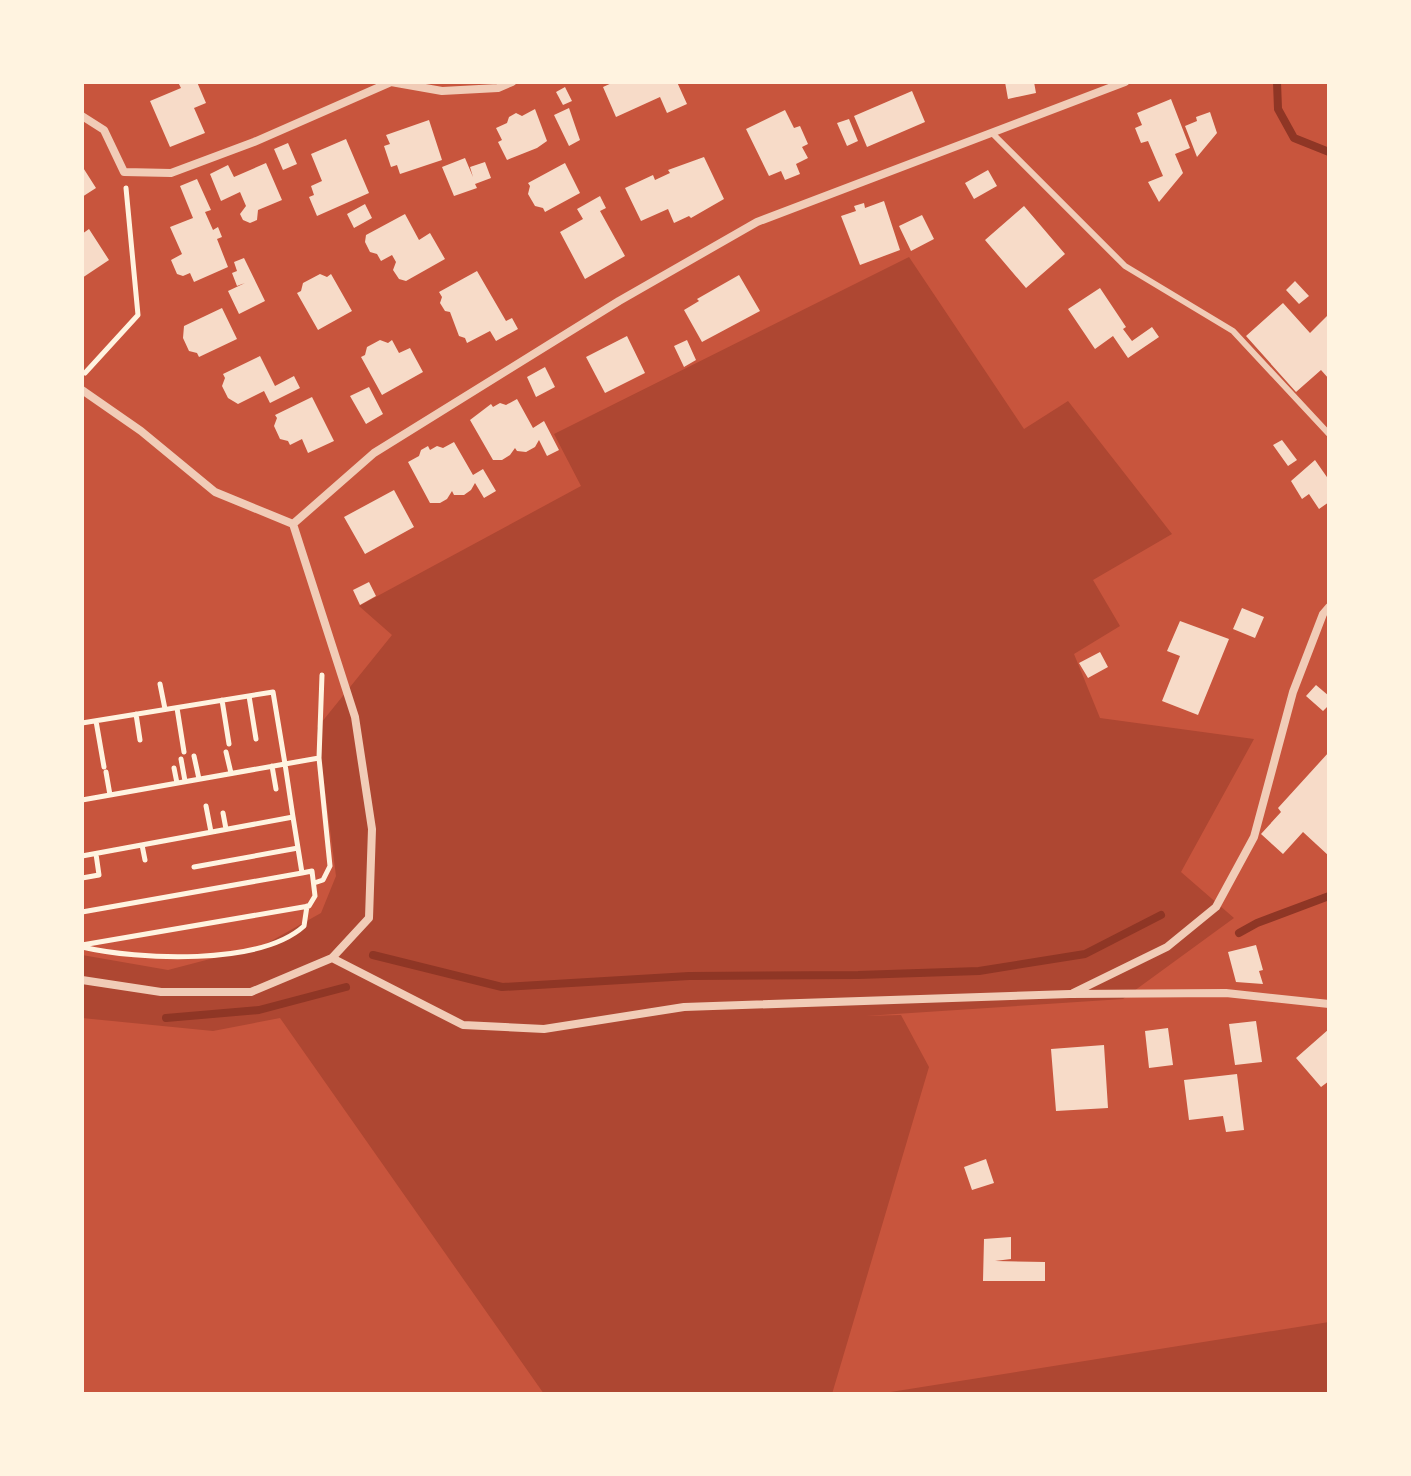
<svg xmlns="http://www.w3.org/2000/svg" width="1411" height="1476" font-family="Roboto,sans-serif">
<rect width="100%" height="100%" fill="#c8553d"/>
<!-- green -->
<path fill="#ae4732" d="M909,257L1024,429L1068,401L1172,534L1093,580L1120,626L1074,654L1100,718L1254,739L1181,872L1234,918L1123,999L865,1016L901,1015L929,1067L832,1394H544L280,1018L213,1031L82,1018V955L168,970L264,945L321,913L336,876L317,728L392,635L359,606L581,486L554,434Z
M1329,1322V1394H878Z"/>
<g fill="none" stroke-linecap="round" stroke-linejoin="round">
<!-- stream -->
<path stroke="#8f3625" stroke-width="8" d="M1277,82L1278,109L1294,138L1329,152
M1239,933L1257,923L1329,896
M373,955L502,987L689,976L858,975L979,971L1085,954L1161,915
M166,1018L259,1010L346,987"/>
</g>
<!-- building -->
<path fill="#f7dbc8" d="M178,82H197L206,103L194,108L205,133L170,147L150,101L181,88Z
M614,82H677L687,104L667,113L660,97L616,117L603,87Z
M1005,82H1034L1036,93L1008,99Z
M565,87L572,101L563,105L556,92Z
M912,91L925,122L867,147L854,116Z
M1171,99L1190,148L1175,154L1183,173L1159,202L1148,182L1163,176L1148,141L1141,143L1135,128L1142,125L1137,113Z
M569,108L580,140L569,146L554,115Z
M535,109L547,141L537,148L507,160L498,142L502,140L496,128L507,123L509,117L516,113L522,116Z
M785,110L794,128L800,126L808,144L802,147L808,158L796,164L800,174L785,180L781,171L769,176L746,129Z
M1210,112L1217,133L1197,157L1185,126L1197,121L1196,117Z
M849,119L858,141L847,146L837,123Z
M429,120L442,160L400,174L397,165L391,167L384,146L390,144L386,135Z
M346,139L369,193L317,216L309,197L314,195L311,186L322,181L311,154Z
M288,143L297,164L283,170L274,149Z
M704,157L724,199L691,218L689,216L674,223L668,209L641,221L625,188L653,175L655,180L670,173L668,170Z
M465,158L473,177L470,167L485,162L491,178L475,184L477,188L454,196L442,167Z
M266,163L282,200L258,210L257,220L250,223L243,220L240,214L246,206L240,192L221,201L210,174L228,165L234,177Z
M565,163L580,193L545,212L543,208L535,206L528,194L530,186L528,183Z
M82,166L96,188L82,197Z
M988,170L997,186L974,199L965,183Z
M197,179L211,210L205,212L213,230L218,227L222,237L217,239L228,267L194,282L190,273L183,276L177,274L171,260L182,254L170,227L193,218L180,186Z
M600,196L606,208L600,211L625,256L585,279L560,232L583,219L577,209Z
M884,201L900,250L860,265L841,216L856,211L854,206L864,203L865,208Z
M365,204L372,218L354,228L347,214Z
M1024,206L1065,254L1026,288L985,240Z
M405,214L419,240L430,233L445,259L406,281L399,279L393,270L396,262L392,255L381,261L377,254L370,252L365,242L366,235Z
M922,215L934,239L911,251L899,226Z
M89,229L109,260L82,278V234Z
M244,258L265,301L239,314L228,291L245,283L237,286L232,273L237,271L234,262Z
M477,271L506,321L512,318L518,329L496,341L490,331L467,343L465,338L459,336L450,312L445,311L440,303L442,297L439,292Z
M320,274L327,277L331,274L352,311L318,330L297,293L301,291L303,283Z
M739,275L760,311L702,342L684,310L699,301L697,299Z
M1295,281L1309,296L1299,304L1286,290Z
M1100,288L1126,327L1123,329L1132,341L1152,327L1159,337L1128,358L1113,336L1095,349L1068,309Z
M1283,303L1310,333L1329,314V379L1321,370L1296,392L1246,336Z
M222,308L237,339L199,357L197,353L189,351L183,338L184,326Z
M627,336L645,373L605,393L586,357Z
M380,340L388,343L392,340L399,353L410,348L423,372L382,395L361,357L365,355L367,347Z
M687,340L696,360L684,367L674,346Z
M260,356L275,386L294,376L300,388L270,403L264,391L238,404L228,398L222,386L225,378L223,374Z
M545,367L555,387L536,397L527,377Z
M369,387L383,414L366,424L350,396Z
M312,397L334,441L308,453L302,439L290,445L288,441L280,439L274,426L277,418L275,415Z
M517,399L533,428L544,421L559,450L547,456L539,440L535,447L526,452L517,451L515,448L510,455L502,460H493L470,420L491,404L493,407L500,403L506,405Z
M1282,440L1297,460L1288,466L1273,445Z
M454,442L473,475L483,469L496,491L484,498L475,483L471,490L464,495H454L452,491L447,499L440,503H430L408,462L419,456L421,450L428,446L430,450L437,446L443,448Z
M1315,460L1329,480V502L1319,509L1309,494L1302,499L1291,481Z
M394,490L414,527L365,554L344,517Z
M369,582L376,596L360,605L353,590Z
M1242,608L1264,617L1255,638L1233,629Z
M1180,621L1229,639L1198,715L1162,701L1180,656L1167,651Z
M1100,652L1108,667L1088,678L1079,663Z
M1316,685L1329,696V705L1323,711L1306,696Z
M1329,752V856L1303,832L1283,854L1261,834L1281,812L1278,808Z
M1256,945L1263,970L1259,971L1263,984L1236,982L1228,952Z
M1256,1021L1262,1062L1235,1065L1229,1024Z
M1168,1028L1173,1065L1149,1068L1145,1031Z
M1329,1029V1081L1321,1087L1296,1058Z
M1104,1045L1108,1108L1056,1111L1051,1049Z
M1237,1074L1244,1130L1226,1132L1223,1116L1189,1120L1184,1080Z
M986,1159L994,1183L972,1190L964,1167Z
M1011,1237V1259L995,1261L1045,1262V1281H983L984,1239Z"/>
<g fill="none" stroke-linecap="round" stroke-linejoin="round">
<!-- path -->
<path stroke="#fff3e0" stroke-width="5" d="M85,373L138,315L126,188
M160,684L165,709
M249,696L256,739
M222,700L229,744
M177,708L184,752
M136,714L140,740
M96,721L104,767
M82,723L273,692L285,764L82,800
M226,752L231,773
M194,756L199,779
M319,758L322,675
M181,759L185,781
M272,766L276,789
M174,768L177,783
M106,772L110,795
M206,806L211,832
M223,813L226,829
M293,817L285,764L319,758L330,866L323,880L314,883
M142,845L145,860
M82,856L293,817L302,873L82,912
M194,867L298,848
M82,878L99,875L96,854
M82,945L309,906L315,896L312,871L302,873
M82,947C138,960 260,966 304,926L307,906"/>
<!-- service -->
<path stroke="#f1ccb7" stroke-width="6" d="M992,133L1125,266L1233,331L1329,434"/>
<!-- minor -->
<path stroke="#f1ccb7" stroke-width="8" d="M82,116L104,130L124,172L171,173L254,142L391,82L442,91L498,88L512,82
M82,390L141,431L215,492L293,524
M293,524L374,453L619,301L757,222L1125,82
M332,958L463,1025L544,1029L684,1007L1070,994L1226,993L1329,1004
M82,980L161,992H251L332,958L369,918L372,829L355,717L293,524
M1073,993L1167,947L1216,907L1254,837L1293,692L1323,614L1329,607"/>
</g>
<!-- border -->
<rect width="1411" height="1476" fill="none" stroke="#fff3e0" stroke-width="168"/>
</svg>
